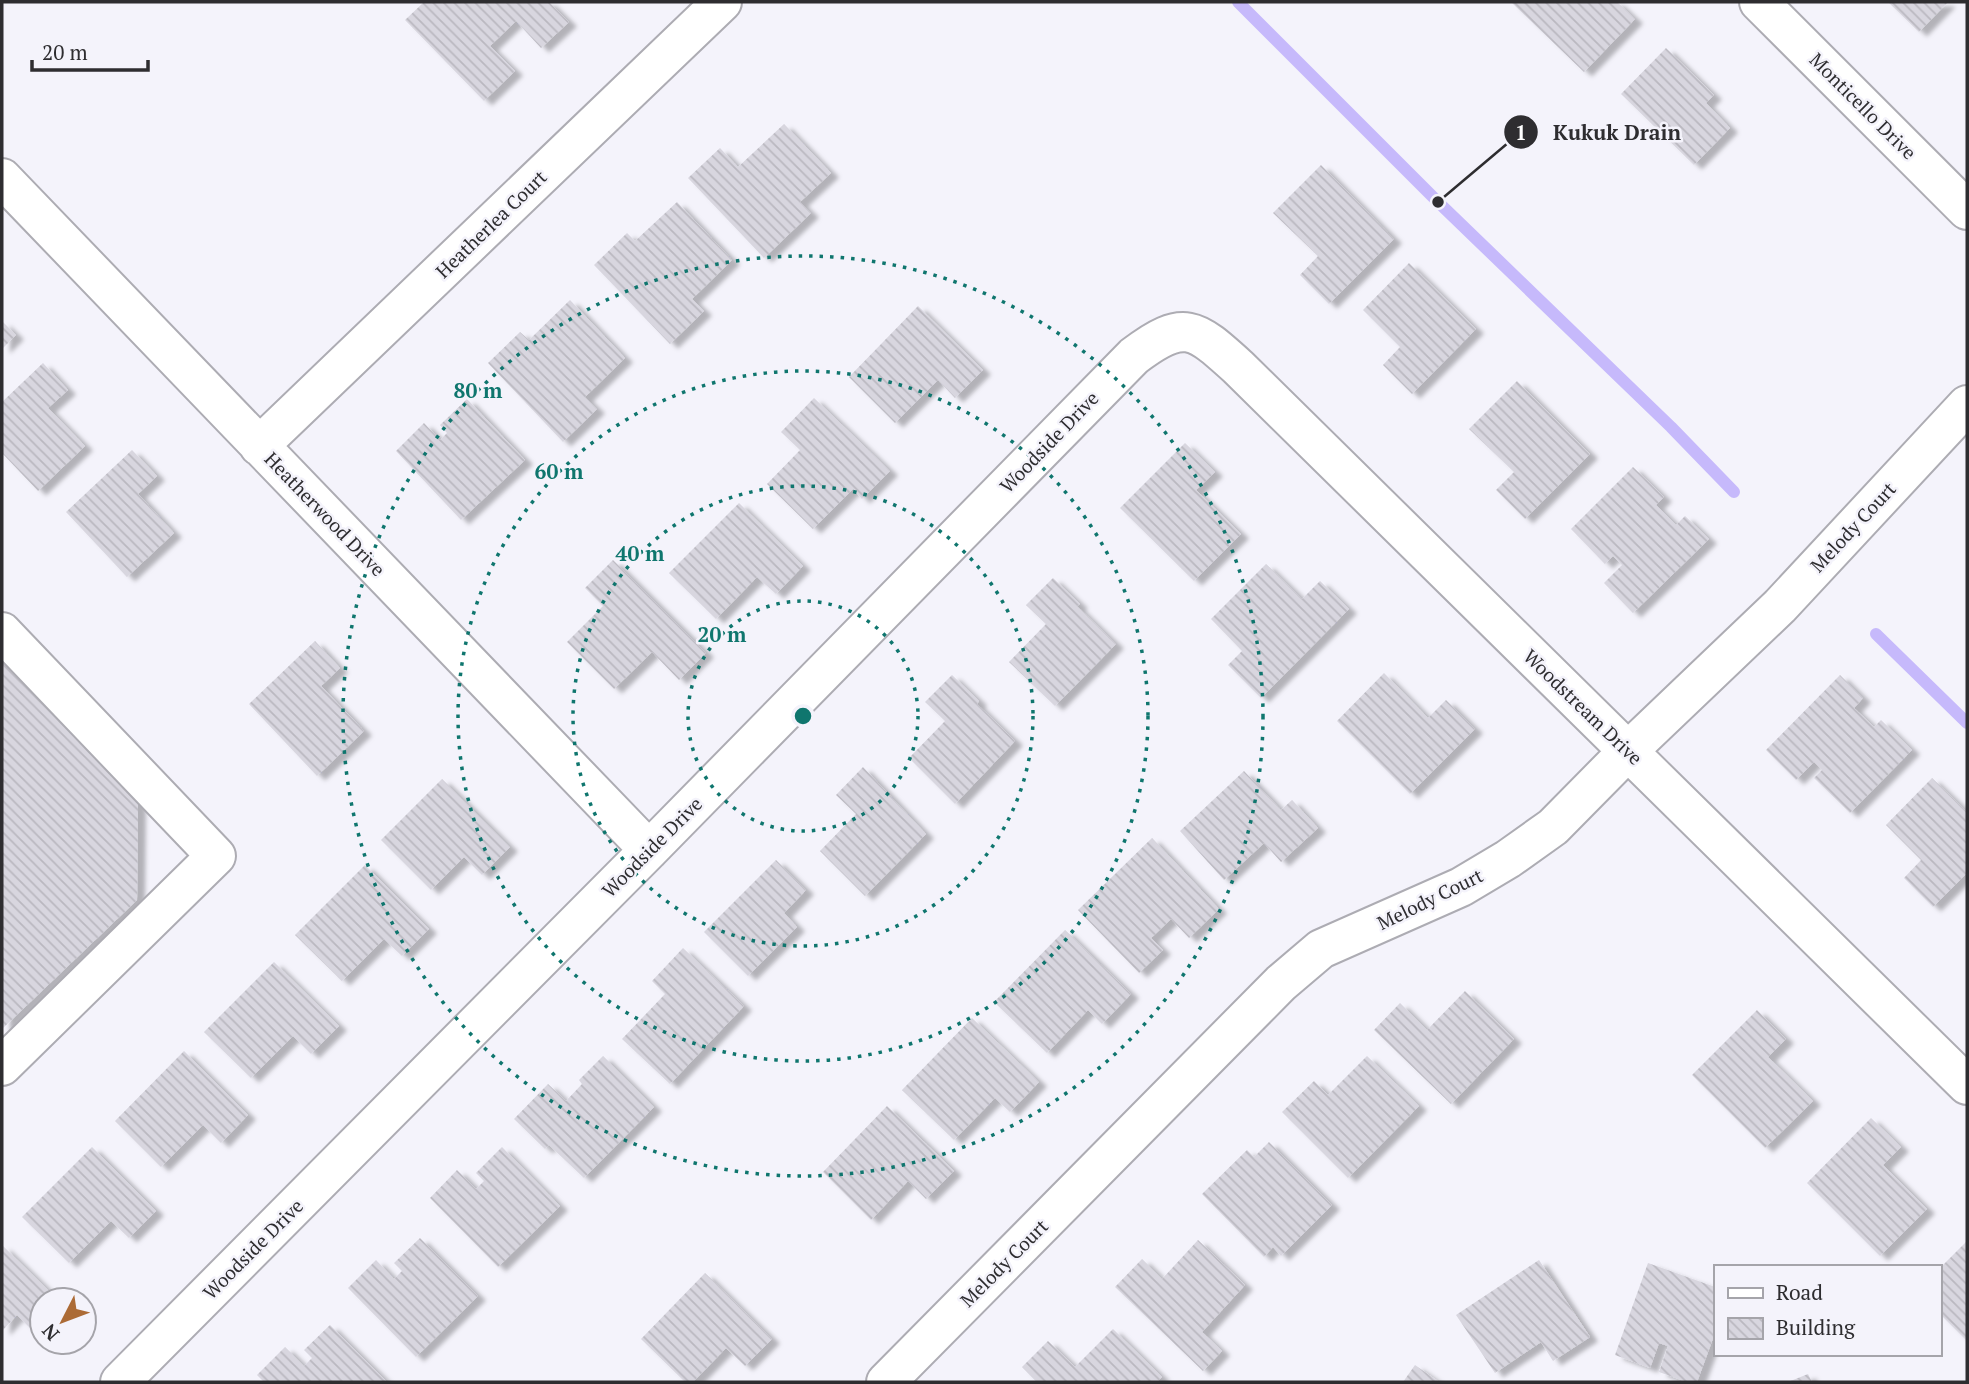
<svg xmlns="http://www.w3.org/2000/svg" width="1969" height="1384" font-family="'PT Serif',serif">
<defs>
<pattern id="building-back-hatch" width="6" height="6" patternUnits="userSpaceOnUse" patternTransform="scale(1.75)"><rect width="6" height="6" fill="#d8d6df"/><path d="M-1 5l2 2M0 0l6 6M5-1l2 2" fill="none" stroke="#bab8c0"/></pattern>
<filter id="shadow"><feDropShadow dx="8" dy="4.5" stdDeviation="2" flood-color="#0004"/></filter>
</defs>
<rect width="100%" height="100%" fill="#f4f3fb"/>
<g fill="none" stroke-linecap="round" stroke-linejoin="round">
<!-- stream -->
<path stroke="#c6b9fb" stroke-width="12" d="M1238,2L1438,202L1671,427L1734,492
M1876,634L1967,723"/>
</g>
<!-- building -->
<path fill="url(#building-back-hatch)" filter="url(#shadow)" d="M424,2H549L569,22L541,48L516,21L490,46L515,71L484,101L405,20Z
M1511,2H1617L1635,19L1584,72Z
M1888,2H1948L1919,32Z
M1666,48L1714,95L1706,103L1730,128L1694,165L1621,94Z
M784,124L831,173L800,202L811,213L764,258L688,178L720,148L738,167Z
M1321,165L1394,239L1329,304L1300,275L1318,256L1273,213Z
M677,202L732,260L692,299L704,311L670,344L594,265L627,233L635,241Z
M1409,263L1476,329L1412,394L1383,365L1400,347L1363,310Z
M570,300L625,358L585,397L597,409L563,442L488,363L520,332L529,340Z
M918,306L983,370L955,398L938,380L895,423L849,377Z
M2,321L16,335L2,349Z
M43,363L68,390L48,408L85,446L38,491L2,453V402Z
M1517,381L1590,454L1525,519L1496,490L1514,472L1469,429Z
M814,398L890,471L862,499L853,489L813,529L767,484L800,450L781,432Z
M467,399L525,460L461,520L396,451L424,423L440,440L447,433L440,425Z
M1185,443L1215,472L1196,490L1241,534L1194,581L1120,508Z
M132,450L157,476L138,494L174,533L127,577L66,512Z
M1633,467L1664,497L1656,505L1676,525L1685,516L1709,539L1633,613L1604,583L1622,565L1613,556L1605,564L1571,529Z
M739,503L803,566L776,594L757,577L716,619L669,573Z
M613,560L706,653L679,680L652,652L614,689L567,642L603,606L585,588Z
M1266,564L1302,599L1320,581L1349,609L1261,698L1228,665L1242,651L1211,619Z
M1053,578L1080,604L1077,606L1116,644L1055,706L1009,662L1046,624L1026,605Z
M315,641L340,668L321,686L364,731L317,776L249,704Z
M2,660L138,802L137,900L2,1029Z
M1384,673L1428,718L1446,700L1475,729L1410,794L1337,721Z
M952,675L979,701L977,704L1015,741L955,804L909,758L945,721L925,702Z
M1840,675L1863,698L1854,708L1874,727L1881,720L1912,750L1850,813L1814,778L1822,770L1814,762L1796,780L1766,750Z
M863,767L926,834L865,896L820,851L856,814L836,795Z
M1244,771L1281,810L1292,800L1318,828L1281,862L1264,843L1224,880L1180,831Z
M1932,778L1967,812V873L1933,907L1904,878L1921,860L1886,825Z
M442,779L510,847L482,875L464,857L431,890L381,840Z
M1152,838L1219,909L1189,938L1171,919L1151,938L1163,950L1139,973L1078,910Z
M776,860L806,890L784,913L797,927L748,976L704,932Z
M365,865L429,929L402,956L384,939L342,981L295,935Z
M1065,930L1131,994L1102,1024L1088,1010L1047,1053L994,1002Z
M683,948L744,1006L670,1084L622,1039L665,994L652,981Z
M274,962L339,1026L311,1054L293,1036L251,1078L204,1032Z
M1465,991L1514,1039L1451,1104L1374,1030L1400,1003L1427,1030Z
M1757,1010L1786,1039L1768,1057L1813,1101L1765,1148L1692,1075Z
M972,1018L1039,1082L1010,1112L995,1098L954,1140L902,1090Z
M184,1051L248,1115L221,1143L203,1125L161,1167L115,1121Z
M603,1056L654,1107L584,1178L549,1145L545,1149L514,1119L548,1084L566,1101L582,1084L579,1080Z
M1367,1056L1419,1106L1348,1178L1282,1112L1314,1081L1328,1095Z
M887,1106L954,1171L926,1199L908,1181L871,1220L823,1172Z
M1871,1118L1901,1147L1883,1165L1927,1209L1880,1256L1807,1183Z
M1269,1142L1332,1205L1281,1256L1273,1247L1264,1257L1202,1194L1247,1150L1254,1157Z
M92,1147L156,1211L129,1238L111,1221L69,1263L22,1217Z
M502,1147L560,1206L498,1267L430,1198L457,1170L476,1189L484,1181L476,1173Z
M420,1238L478,1296L416,1357L348,1288L376,1260L394,1279L402,1271L394,1263Z
M1198,1240L1245,1285L1202,1332L1222,1351L1203,1371L1115,1287L1142,1259L1162,1279Z
M1967,1241V1341L1939,1313V1269Z
M2,1245L58,1300H42V1326L35,1333L17,1315L2,1331Z
M1539,1260L1590,1337L1553,1361L1541,1342L1495,1373L1456,1315Z
M1648,1263L1715,1287V1333L1697,1382H1687L1659,1372L1668,1346L1659,1343L1650,1368L1615,1355Z
M705,1273L772,1339L745,1366L726,1348L693,1382H685L641,1339Z
M330,1325L387,1382H264L257,1375L285,1347L304,1366L312,1358L304,1350Z
M1113,1329L1162,1377L1157,1382H1037L1022,1367L1048,1341L1075,1367Z
M1415,1365L1439,1382H1403Z
M1808,1374L1812,1382H1788Z"/>
<g fill="none" stroke-linecap="round" stroke-linejoin="round">
<defs>
<path id="minor" d="M1759,2L1967,210
M2,178L649,850
M259,446L722,2
M2,632L216,856L2,1066
M120,1382L649,850L1134,356C1184,318 1195,328 1238,367L1967,1085
M886,1382L1281,983L1321,949L1461,887L1508,859L1553,827L1628,751L1780,606L1967,405"/>
</defs>
<!-- minor casing -->
<use href="#minor" stroke="#adacb3" stroke-width="42"/>
<!-- minor -->
<use href="#minor" stroke="#fff" stroke-width="38"/>
</g>
<!-- distance rings -->
<g fill="none" stroke="#0f766e" stroke-width="3.5" stroke-dasharray="3.5 7">
<circle cx="803" cy="716" r="115"/>
<circle cx="803" cy="716" r="230"/>
<circle cx="803" cy="716" r="345"/>
<circle cx="803" cy="716" r="460"/>
</g>
<g text-anchor="middle" stroke-width="5" stroke-linejoin="round" paint-order="stroke">
<!-- street labels -->
<g font-size="19" fill="#2e2d30" stroke="#f4f3fb">
<text transform="translate(1863 106) rotate(45)" y="7">Monticello Drive</text>
<text transform="translate(491 224) rotate(-44)" y="7">Heatherlea Court</text>
<text transform="translate(1049 442) rotate(-46)" y="7">Woodside Drive</text>
<text transform="translate(325 514) rotate(46)" y="7">Heatherwood Drive</text>
<text transform="translate(1853 527) rotate(-47)" y="7">Melody Court</text>
<text transform="translate(1583 707) rotate(44)" y="7">Woodstream Drive</text>
<text transform="translate(652 847) rotate(-45)" y="7">Woodside Drive</text>
<text transform="translate(1430 899) rotate(-26)" y="7">Melody Court</text>
<text transform="translate(253 1249) rotate(-45)" y="7">Woodside Drive</text>
<text transform="translate(1004 1263) rotate(-45)" y="7">Melody Court</text>
</g>
</g>
<circle cx="803" cy="716" r="10" fill="#0f766e" stroke="#f4f3fb" stroke-width="3.5"/>
<g font-size="21" text-anchor="middle" font-weight="bold" fill="#0f766e" stroke="#f4f3fb" stroke-width="5" stroke-linejoin="round" paint-order="stroke">
<text x="478" y="398">80 m</text>
<text x="559" y="479">60 m</text>
<text x="640" y="561">40 m</text>
<text x="722" y="642">20 m</text>
</g>
<!-- callouts -->
<path fill="none" stroke="#2e2d30" stroke-width="2.5" d="M1438 202L1521 132"/>
<g fill="#2e2d30" stroke="#f4f3fb" stroke-width="2.5">
<circle cx="1438" cy="202" r="7"/>
<circle cx="1521" cy="132" r="18"/>
</g>
<g font-size="21" text-anchor="middle" font-weight="bold" fill="#fff">
<text x="1521" y="140">1</text>
</g>
<g font-size="21" text-anchor="middle" font-weight="bold" fill="#2e2d30" stroke="#f4f3fb" stroke-width="5" stroke-linejoin="round" paint-order="stroke">
<text x="1617" y="140">Kukuk Drain</text>
</g>
<!-- border -->
<rect width="1969" height="1384" fill="none" stroke="#2e2d30" stroke-width="7"/>
<!-- legend -->
<rect x="1714" y="1265" width="228" height="91" fill="#f4f3fb" stroke="#a5a4aa" stroke-width="2"/>
<rect x="1728" y="1288" width="35" height="10" fill="#ffffff" stroke="#a5a4aa" stroke-width="2"/>
<text x="1776" y="1300" font-size="21" fill="#2e2d30">Road</text>
<rect x="1728" y="1318" width="35" height="21" fill="url(#building-back-hatch)" stroke="#a5a4aa" stroke-width="2"/>
<text x="1776" y="1335" font-size="21" fill="#2e2d30">Building</text>
<!-- north arrow -->
<g transform="translate(63 1321) rotate(228)"><circle r="33" fill="#f4f3fb" stroke="#a5a4aa" stroke-width="2"/>
<path d="M0-5L12 26L0 18L-12 26Z" fill="#ac6b36"/>
<text y="-10" font-size="19" font-weight="bold" text-anchor="middle" fill="#2e2d30">N</text>
</g>
<!-- scale -->
<path d="M32 60v10h116v-10" fill="none" stroke="#2e2d30" stroke-width="3.5"/>
<text x="42" y="60" font-size="21" fill="#2e2d30" stroke="#f4f3fb" stroke-width="5" paint-order="stroke">20 m</text>
</svg>
